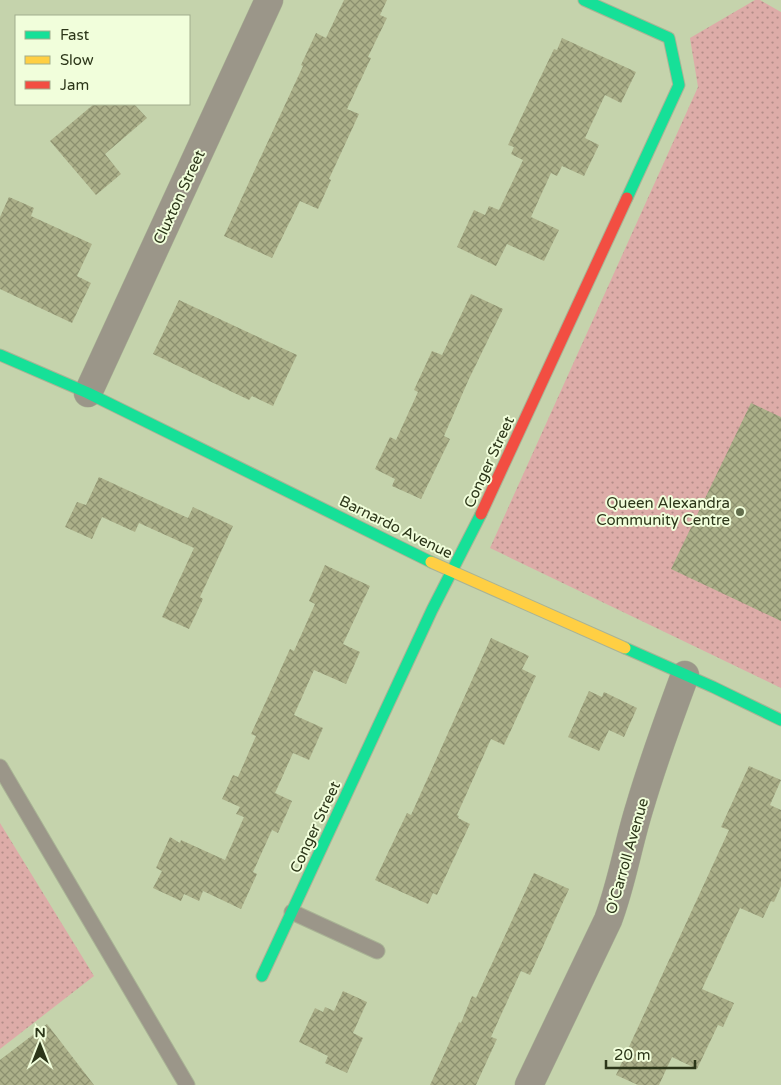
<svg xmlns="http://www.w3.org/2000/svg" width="781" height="1085" font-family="'Varela Round',sans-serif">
<defs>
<pattern id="park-dots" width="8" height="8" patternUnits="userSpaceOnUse" patternTransform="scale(1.25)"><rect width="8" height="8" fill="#ddaca8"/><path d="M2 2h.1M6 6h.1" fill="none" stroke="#b38d88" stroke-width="1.8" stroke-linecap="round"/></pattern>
<pattern id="building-cross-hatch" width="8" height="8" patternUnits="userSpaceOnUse" patternTransform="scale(1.25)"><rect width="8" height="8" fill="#acb089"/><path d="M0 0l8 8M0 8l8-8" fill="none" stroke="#8c906f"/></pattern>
</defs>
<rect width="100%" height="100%" fill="#c5d3ac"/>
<!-- park -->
<path fill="url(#park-dots)" d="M755,0H760L781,12V688L490,548L698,87L690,38Z
M0,823L94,976L0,1049Z"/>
<!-- building -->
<path fill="url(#building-cross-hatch)" d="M344,0H387L380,15L387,18L368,57L371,58L347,109L359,114L329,179L331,180L318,209L300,201L272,258L224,236L303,66L301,65L316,33L326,38Z
M562,38L636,72L621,103L605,95L585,138L599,145L584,176L562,166L557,176L551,173L531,217L559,230L544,261L507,244L496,266L457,247L474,210L485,215L489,206L499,210L523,160L511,154L514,147L508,145L554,49L557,50Z
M94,104H134L147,118L105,154L121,174L96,195L50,141Z
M9,197L34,208L31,216L92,244L77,276L91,283L72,323L0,289V217Z
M471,294L503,309L468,381L444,436L450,439L421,499L392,486L395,479L375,469L390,437L396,440L418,392L414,390L432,351L442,355Z
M179,300L297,355L273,406L252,396L249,400L153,354Z
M751,403L781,417V621L671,569Z
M99,477L188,518L193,507L233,526L200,597L203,599L189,629L162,617L194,548L139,523L135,532L102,517L92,539L65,527L77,502L86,505Z
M325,565L370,586L343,644L360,652L346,684L314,670L294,715L323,728L309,760L293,753L275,793L292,801L278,833L272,830L253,872L257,874L241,909L203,891L199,901L184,894L181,901L153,888L162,871L156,868L170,837L180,843L181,840L225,860L244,817L236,814L240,807L222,799L233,775L238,777L256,736L251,734L290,649L294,651L315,604L309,601Z
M491,638L529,656L522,669L536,676L504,745L491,739L457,815L459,816L458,818L470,824L437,895L433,893L428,904L375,880L407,813L411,815Z
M589,691L602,697L604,692L637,708L624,737L609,730L599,751L568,737Z
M749,766L781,780L770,805L781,810V886L774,902L771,901L763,918L740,908L702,989L734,1003L723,1027L718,1025L697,1069L672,1057L659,1085H638L616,1075L729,830L721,827Z
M534,873L569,889L530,975L521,971L491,1037L497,1039L476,1085H430L459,1022L461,1023L472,996L476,998Z
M343,991L367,1002L353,1033L363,1038L347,1073L325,1063L328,1056L299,1042L315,1008L323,1012L325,1007L334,1011Z
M47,1024L94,1085H0V1060Z"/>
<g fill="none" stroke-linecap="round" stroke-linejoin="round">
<defs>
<path id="lane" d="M0,767L187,1085
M292,912L377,951"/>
<path id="street" d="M88,393L269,0
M529,1085L608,920C622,883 628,844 640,806C653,762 669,718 685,675"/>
<path id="fast" d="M584,0L669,38L679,85L627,198
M0,355L88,393L431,562
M625,648L713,687L781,720
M262,976L432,610L481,514"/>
<path id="slow" d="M431,562L625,648"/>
<path id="jam" d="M481,514L627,198"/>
</defs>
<!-- lane casing -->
<use href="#lane" stroke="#a9b395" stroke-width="17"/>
<!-- street casing -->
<use href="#street" stroke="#a9b395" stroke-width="29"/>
<!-- fast casing -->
<use href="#fast" stroke="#a9b395" stroke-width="13"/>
<!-- slow casing -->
<use href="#slow" stroke="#a9b395" stroke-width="13"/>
<!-- jam casing -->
<use href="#jam" stroke="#a9b395" stroke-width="13"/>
<!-- lane -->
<use href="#lane" stroke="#9b9689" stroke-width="15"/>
<!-- street -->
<use href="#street" stroke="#9b9689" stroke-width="28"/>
<!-- fast -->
<use href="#fast" stroke="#16e098" stroke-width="11"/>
<!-- slow -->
<use href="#slow" stroke="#ffcf43" stroke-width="11"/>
<!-- jam -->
<use href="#jam" stroke="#f24e42" stroke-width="11"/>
</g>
<!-- markers -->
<circle fill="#626d4c" stroke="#f1fedb" stroke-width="2" cx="740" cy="512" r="5"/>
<g text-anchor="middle" stroke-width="4" stroke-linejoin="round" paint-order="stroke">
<!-- street labels -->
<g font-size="15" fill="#2c3619" stroke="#f1fedb">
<text transform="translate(179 197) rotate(-65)" y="5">Cluxton Street</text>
<text transform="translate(489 462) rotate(-65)" y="5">Conger Street</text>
<text transform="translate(396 527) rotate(26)" y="5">Barnardo Avenue</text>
<text transform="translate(315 827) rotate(-65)" y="5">Conger Street</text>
<text transform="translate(627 856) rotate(-74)" y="5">O'Carroll Avenue</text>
</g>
<!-- poi labels -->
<g font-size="15" fill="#2c3619" stroke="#f1fedb" text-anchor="end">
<text x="730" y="508">Queen Alexandra<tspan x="730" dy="17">Community Centre</tspan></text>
</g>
</g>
<!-- legend -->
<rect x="15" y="15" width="175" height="90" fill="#f1fedb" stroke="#a2ae8d"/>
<rect x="25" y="31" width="25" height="8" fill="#16e098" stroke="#a2ae8d"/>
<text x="60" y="40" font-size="15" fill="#2c3619">Fast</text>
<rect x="25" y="56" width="25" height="8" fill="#ffcf43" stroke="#a2ae8d"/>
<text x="60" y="65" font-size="15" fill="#2c3619">Slow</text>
<rect x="25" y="81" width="25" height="8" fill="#f24e42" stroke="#a2ae8d"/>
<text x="60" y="90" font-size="15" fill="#2c3619">Jam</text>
<!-- north arrow -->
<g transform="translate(40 1045)" stroke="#f1fedb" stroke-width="4" paint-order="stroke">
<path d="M0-4L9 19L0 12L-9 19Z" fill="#2c3619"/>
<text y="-8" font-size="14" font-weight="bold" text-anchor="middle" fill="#2c3619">N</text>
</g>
<!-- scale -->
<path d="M606 1060v8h89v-8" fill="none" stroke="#2c3619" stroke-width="2.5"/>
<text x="614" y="1060" font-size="15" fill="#2c3619" stroke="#f1fedb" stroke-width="4" paint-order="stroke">20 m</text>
</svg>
